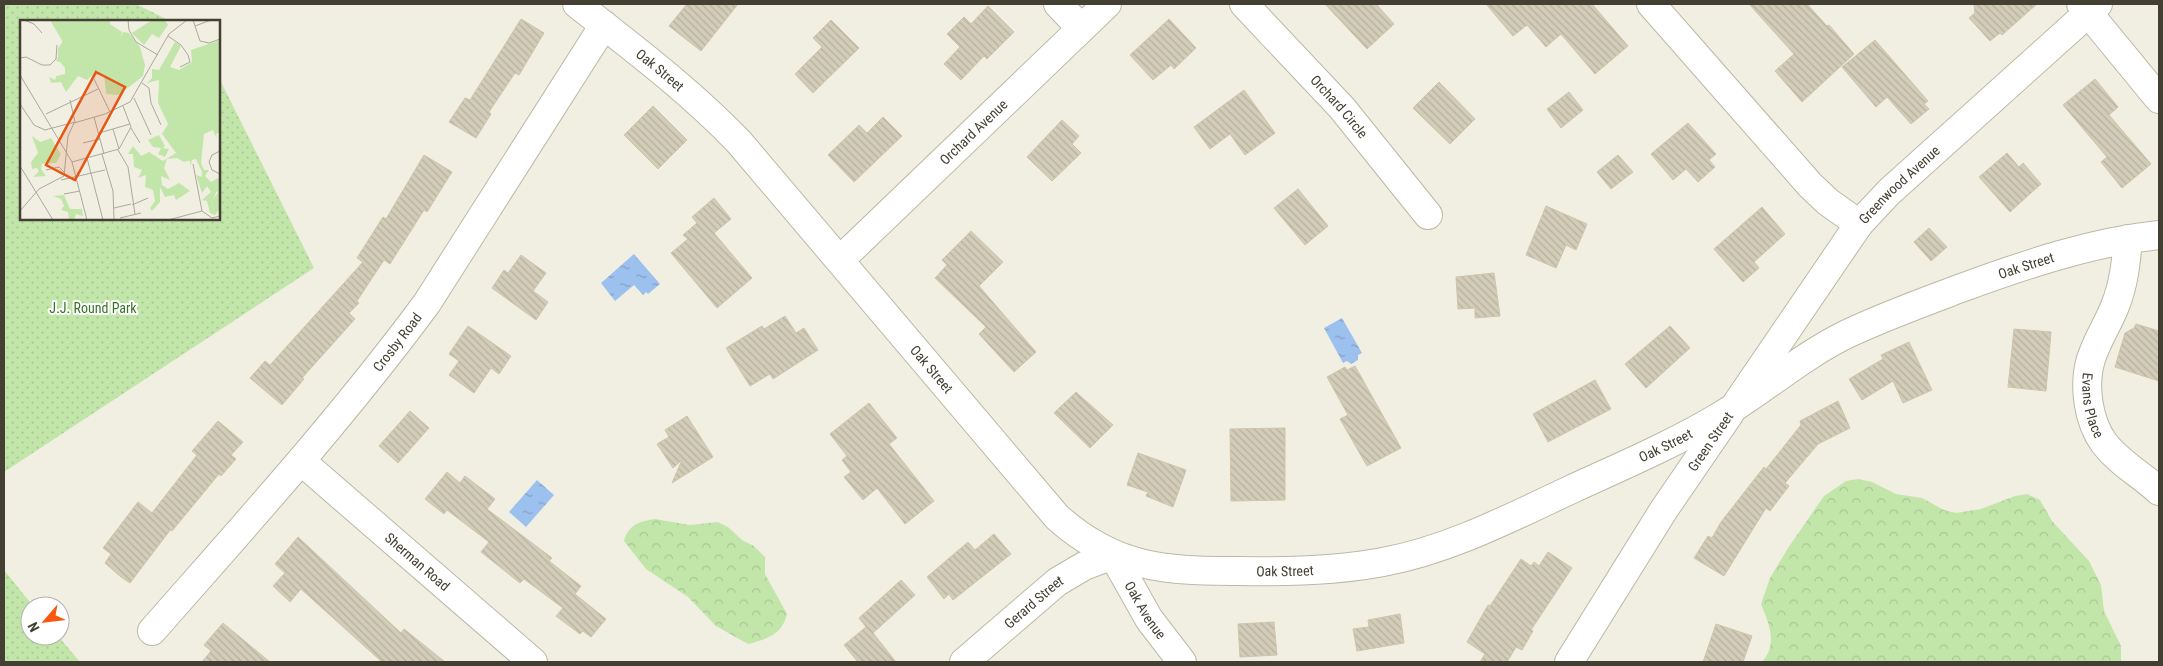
<svg xmlns="http://www.w3.org/2000/svg" width="2163" height="666" font-family="'Roboto Condensed',sans-serif">
<defs>
<pattern id="green-dots" width="8" height="8" patternUnits="userSpaceOnUse" patternTransform="scale(1.25)"><rect width="8" height="8" fill="#c2e6aa"/><path d="M2 2h.1M6 6h.1" fill="none" stroke="#a8c693" stroke-width="1.8" stroke-linecap="round"/></pattern>
<pattern id="forest-crowns" width="20" height="18" patternUnits="userSpaceOnUse" patternTransform="scale(1.25)"><rect width="20" height="18" fill="#c2e6aa"/><path d="M2 6a3 3 0 1 1 6 0M12 15a3 3 0 1 1 6 0" fill="none" stroke="#a8c693"/></pattern>
<pattern id="water-ripples" width="26" height="14" patternUnits="userSpaceOnUse" patternTransform="scale(1.25)"><rect width="26" height="14" fill="#9dc1ef"/><path d="M2 4q2-2 4 0t4 0M15 11q2-2 4 0t4 0" fill="none" stroke="#829ec2"/></pattern>
<pattern id="building-back-hatch" width="6" height="6" patternUnits="userSpaceOnUse" patternTransform="scale(1.25)"><rect width="6" height="6" fill="#d3ccb8"/><path d="M-1 5l2 2M0 0l6 6M5-1l2 2" fill="none" stroke="#b6b09f"/></pattern>
</defs>
<rect width="100%" height="100%" fill="#f1efe2"/>
<!-- green -->
<path fill="url(#green-dots)" d="M4,4H136L170,21H21V219H219V78L314,268L4,472Z
M4,570L33,606H30V636H58L80,662H4Z"/>
<!-- forest -->
<path fill="url(#forest-crowns)" d="M1858,479L1872,482L1896,494L1922,498L1944,510L1956,513L1981,509L2015,496L2027,494L2040,500L2052,521L2089,561L2101,585L2104,611L2121,646V662H1762C1778,644 1769,624 1761,604L1770,578L1788,548L1824,496L1846,481Z
M655,519L690,525L718,522L728,527L742,540L754,546L765,557V574L787,614C782,635 767,639 748,644L716,626L688,597L646,569L624,541C628,525 640,521 655,519Z"/>
<!-- water -->
<path fill="url(#water-ripples)" d="M634,254L660,284L648,294L646,292L643,295L634,285L615,301L601,283Z
M1342,318L1362,353L1358,355V360L1351,364L1347,361L1343,363L1324,328Z
M537,480L554,495L526,527L509,512Z"/>
<!-- building -->
<path fill="url(#building-back-hatch)" stroke="#cdc5ab" d="M687,4H738L701,51L669,26Z
M1325,4H1376L1394,24L1367,49Z
M1486,4H1592L1628,46L1595,74L1561,34L1546,47L1527,25L1513,36Z
M1749,4H1807L1827,26L1829,25L1854,54L1802,102L1775,71L1794,54Z
M1974,4H2037L2002,35L2000,33L1990,41L1969,18L1975,13Z
M988,6L1014,32L987,59L984,56L961,80L944,64L960,47L947,34L964,17L971,24Z
M521,19L544,33L519,75L515,73L489,112L491,114L476,138L449,122L465,98L470,100Z
M1169,19L1196,48L1174,69L1171,65L1153,80L1130,55Z
M831,20L859,48L813,93L795,74L822,47L813,38Z
M1875,40L1928,101L1924,104L1929,109L1911,124L1887,97L1876,107L1842,67Z
M2095,79L2118,107L2109,115L2151,164L2122,188L2101,162L2107,157L2063,105Z
M1439,82L1475,119L1450,144L1413,108Z
M1244,90L1275,133L1245,155L1230,134L1210,149L1194,127Z
M1569,92L1583,110L1561,128L1547,109Z
M653,106L687,140L658,169L624,135Z
M883,117L902,136L854,182L828,155L859,125L867,133Z
M1062,120L1079,136L1072,144L1081,153L1052,181L1027,157Z
M1688,123L1716,154L1709,160L1715,167L1698,182L1686,169L1673,180L1651,154Z
M2007,153L2019,167L2023,163L2041,184L2010,212L1979,177Z
M424,155L452,172L427,212L424,210L390,264L384,260L357,301L359,303L349,313L355,319L302,378L304,379L282,405L250,378L265,361L270,365L363,262L357,258L383,217L386,219Z
M1618,155L1633,172L1611,189L1597,172Z
M1298,189L1328,226L1305,245L1274,208Z
M714,198L731,219L714,233L752,278L717,308L671,253L688,239L683,235L697,223L692,217Z
M1546,206L1587,224L1576,250L1566,245L1556,268L1526,255Z
M1762,207L1785,234L1754,262L1759,268L1743,282L1714,249Z
M1929,228L1947,247L1931,261L1914,242Z
M971,231L1003,262L979,286L1036,352L1014,372L979,334L986,327L935,278L947,265L942,260Z
M521,255L546,273L533,291L548,302L536,320L492,288L504,270L508,273Z
M1494,273L1500,316L1475,318V308L1458,309L1456,277Z
M785,316L796,333L804,328L818,350L773,379L770,374L750,386L726,348L762,326L764,329Z
M2136,324L2159,331V381L2115,367L2125,333L2134,328Z
M468,326L511,356L499,374L491,368L474,393L449,375L459,361L449,354Z
M1670,326L1690,348L1646,388L1625,364Z
M2014,329L2051,332L2046,391L2008,387Z
M1909,342L1932,390L1903,403L1893,381L1862,400L1849,379L1883,359L1881,355Z
M1355,366L1401,448L1367,466L1340,419L1348,415L1327,377L1345,367L1347,370Z
M1595,380L1611,409L1548,442L1533,414Z
M1076,392L1113,425L1090,448L1054,413Z
M1838,401L1850,428L1818,444L1785,483L1789,486L1770,511L1766,508L1724,576L1694,558L1708,536L1712,538L1721,522L1764,467L1766,469L1801,425L1800,421Z
M869,403L897,438L889,444L934,501L905,524L877,488L863,500L844,477L851,472L842,460L847,456L830,434Z
M410,411L429,428L398,463L379,446Z
M687,416L713,457L672,483L682,460L673,468L657,444L669,437L665,430Z
M218,421L243,442L231,455L236,459L221,476L219,474L172,531L171,529L130,583L121,577L105,563L111,554L103,548L138,502L152,513L197,455L192,451Z
M1285,428V500L1231,501L1230,429Z
M1138,453L1186,470L1173,507L1146,496L1148,492L1127,485Z
M447,472L460,483L465,476L495,499L487,509L552,558L549,561L581,586L575,594L606,619L591,637L583,631L580,634L556,616L563,608L524,579L520,583L481,552L489,542L447,510L444,514L425,499Z
M994,534L1011,554L953,600L949,594L944,599L927,577L968,542L975,550Z
M298,537L401,633L404,629L445,662H382L301,589L290,602L273,586L285,573L275,564Z
M1548,552L1572,568L1531,630L1533,631L1522,650L1516,647L1507,662H1480L1485,654L1467,642L1488,605L1490,606L1521,559L1531,566L1534,562L1539,566Z
M901,580L915,595L873,633L896,662H858L844,645L866,627L859,618Z
M1400,614L1404,643L1357,651L1353,629L1369,627L1368,620Z
M1274,622L1277,655L1240,657L1238,624Z
M223,623L270,662H202L211,651L204,645Z
M1716,624L1752,636L1743,662H1703Z"/>
<g fill="none" stroke-linecap="round" stroke-linejoin="round">
<defs>
<g id="minor">
<path d="M1058,4L1081,28"/>
<path id="s1" d="M1244,4L1342,108L1428,215"/>
<path id="s2" d="M1651,4L1810,185L1828,202L1859,224L1889,192L2098,4"/>
<path d="M2081,4L2159,99"/>
<path id="s3" d="M2128,239C2126,262 2124,284 2115,306C2108,324 2097,340 2091,359C2083,385 2088,421 2104,443C2119,463 2142,475 2159,491"/>
<path id="s4" d="M840,260L1107,4"/>
<path d="M1735,406L1859,224"/>
<path id="s5" d="M301,461L533,662"/>
<path id="s6" d="M152,631C246,524 342,418 427,303L604,25"/>
<path id="s7" d="M964,662L1057,582L1084,566L1113,555L1149,619L1182,662"/>
</g>
<g id="tertiary">
<path id="s8" d="M577,4C633,48 689,90 739,142L1057,517C1115,569 1166,571 1240,571C1288,572 1336,571 1383,562C1449,550 1512,517 1572,489C1622,466 1674,444 1722,415C1765,389 1802,356 1847,334C1885,316 1924,302 1964,287C2027,264 2092,242 2159,235"/>
<path id="s9" d="M1569,662L1663,511L1730,413"/>
</g>
</defs>
<!-- minor casing -->
<use href="#minor" stroke="#bcb8a5" stroke-width="30"/>
<!-- tertiary casing -->
<use href="#tertiary" stroke="#bcb8a5" stroke-width="30"/>
<!-- minor -->
<use href="#minor" stroke="#fff" stroke-width="28"/>
<!-- tertiary -->
<use href="#tertiary" stroke="#fff" stroke-width="28"/>
</g>
<g text-anchor="middle" stroke-width="4" stroke-linejoin="round" paint-order="stroke">
<!-- street labels -->
<g font-size="14" fill="#433f33" stroke="#fff">
<text dy="5" stroke="none"><textPath href="#s8" startOffset="106">Oak Street</textPath></text>
<text dy="5" stroke="none"><textPath href="#s1" startOffset="140">Orchard Circle</textPath></text>
<text dy="5" stroke="none"><textPath href="#s4" startOffset="185">Orchard Avenue</textPath></text>
<text dy="5" stroke="none"><textPath href="#s2" startOffset="360">Greenwood Avenue</textPath></text>
<text dy="5" stroke="none"><textPath href="#s8" startOffset="1756">Oak Street</textPath></text>
<text dy="5" stroke="none"><textPath href="#s6" startOffset="379">Crosby Road</textPath></text>
<text dy="5" stroke="none"><textPath href="#s8" startOffset="511">Oak Street</textPath></text>
<text dy="5" stroke="none"><textPath href="#s3" startOffset="174">Evans Place</textPath></text>
<text dy="5" stroke="none"><textPath href="#s9" startOffset="262">Green Street</textPath></text>
<text dy="5" stroke="none"><textPath href="#s8" startOffset="1351">Oak Street</textPath></text>
<text dy="5" stroke="none"><textPath href="#s5" startOffset="154">Sherman Road</textPath></text>
<text dy="5" stroke="none"><textPath href="#s8" startOffset="946">Oak Street</textPath></text>
<text dy="5" stroke="none"><textPath href="#s7" startOffset="92">Gerard Street</textPath></text>
<text dy="5" stroke="none"><textPath href="#s7" startOffset="249">Oak Avenue</textPath></text>
</g>
<!-- park labels -->
<g font-size="14" fill="#387327" stroke="#fff">
<text x="93" y="313">J.J. Round Park</text>
</g>
</g>
<!-- overview -->
<g transform="translate(20 20)">
<rect width="200" height="200" fill="#f1efe2"/>
<path d="M30,0H90V4L102,12L101,18L103,12L109,13L120,27L125,45L123,56L99,75L86,74L84,54L64,57L57,46L36,41L38,37L50,34ZM132,0H145L148,5L139,18L132,14L124,25L112,13Z" fill="#c2e6aa"/>
<path d="M200,20V112L196,114L197,119L193,110L184,114L181,143L184,150H189L185,156L191,162L200,157V176L197,171L192,181L195,195L190,193L187,181L182,180L191,172L187,166L182,173L176,155L182,157V152L176,139L164,142L157,138L147,139L144,148L150,160L141,156L142,165L148,169L159,163L170,171L156,180L154,175L145,177L140,167V182L132,191L130,188L135,181L133,170L125,167L126,155L118,158L122,150L114,147L113,134H108L113,126L121,136L129,132L143,141L156,133L142,114L148,104L138,83L139,60L127,63L132,58V49L139,50L155,22L161,26L150,47L159,50L172,42L171,30ZM12,116L20,122L31,118L41,134L36,143L22,144L21,149L26,156L13,157L19,151L17,148L12,149L11,142L18,133ZM44,175L50,189H62L63,196L56,194L54,200H49L48,192L41,190L44,186L41,179L33,176Z" fill="#c2e6aa"/>
<path d="M52,6L51,15L64,9L67,11L75,52L67,60L58,56L46,72L41,62L31,63L29,57L35,60L36,56L45,54V48L38,39V29ZM169,88L171,101L177,105L178,122L170,146V127L174,125L162,107ZM199,171V190L195,195L192,181Z" fill="#c2e6aa"/>
<path d="M139,115L145,126L143,128L149,129L145,137L138,134L141,128L133,127L128,120Z" fill="#c2e6aa"/>
<path fill="none" stroke="#aba99c" stroke-width="1" d="M4,0L14,4L22,13M108,0L109,10L116,22L138,35M173,0L180,21L189,23L200,19M175,6L191,0M148,16L161,25L168,35L170,42L160,47M0,38L6,37L22,45H30L36,39L37,25M0,55L52,142M74,59L90,92M122,63L129,68L131,83L141,105M114,78L131,115M0,84L14,105L25,110L55,102L50,80M26,94L78,69M74,97L84,134M111,108L120,123M93,109L99,129M79,113L110,104M63,123L80,119M98,130L108,147L115,194M200,131L192,135L189,142L192,150L200,154M82,134L93,171L94,200M67,138L83,200M173,144L182,191M0,146L33,200M26,150L39,147L45,153M41,160L85,150M44,174L60,171M112,185L128,178M94,188L111,184M0,191L19,169L44,156L48,116L54,103L85,94L110,82L149,14L167,0M100,198L121,193M67,200L52,142L99,129L111,107L103,86M148,200L182,191L192,198L200,196"/>
<path fill="#e75614" fill-opacity="0.15" stroke="#e75614" stroke-width="2.5" d="M76,52L105,67L55,160L26,145Z"/>
<rect width="200" height="200" fill="none" stroke="#433f33" stroke-width="2.5"/>
</g>
<!-- border -->
<rect width="2163" height="666" fill="none" stroke="#433f33" stroke-width="10"/>
<!-- north arrow -->
<g transform="translate(45 621) rotate(242)"><circle r="24" fill="#ffffff" stroke="#b4b2ad"/>
<path d="M0-4L9 19L0 12L-9 19Z" fill="#f95811"/>
<text y="-8" font-size="14" font-weight="bold" text-anchor="middle" fill="#433f33">N</text>
</g>
</svg>
